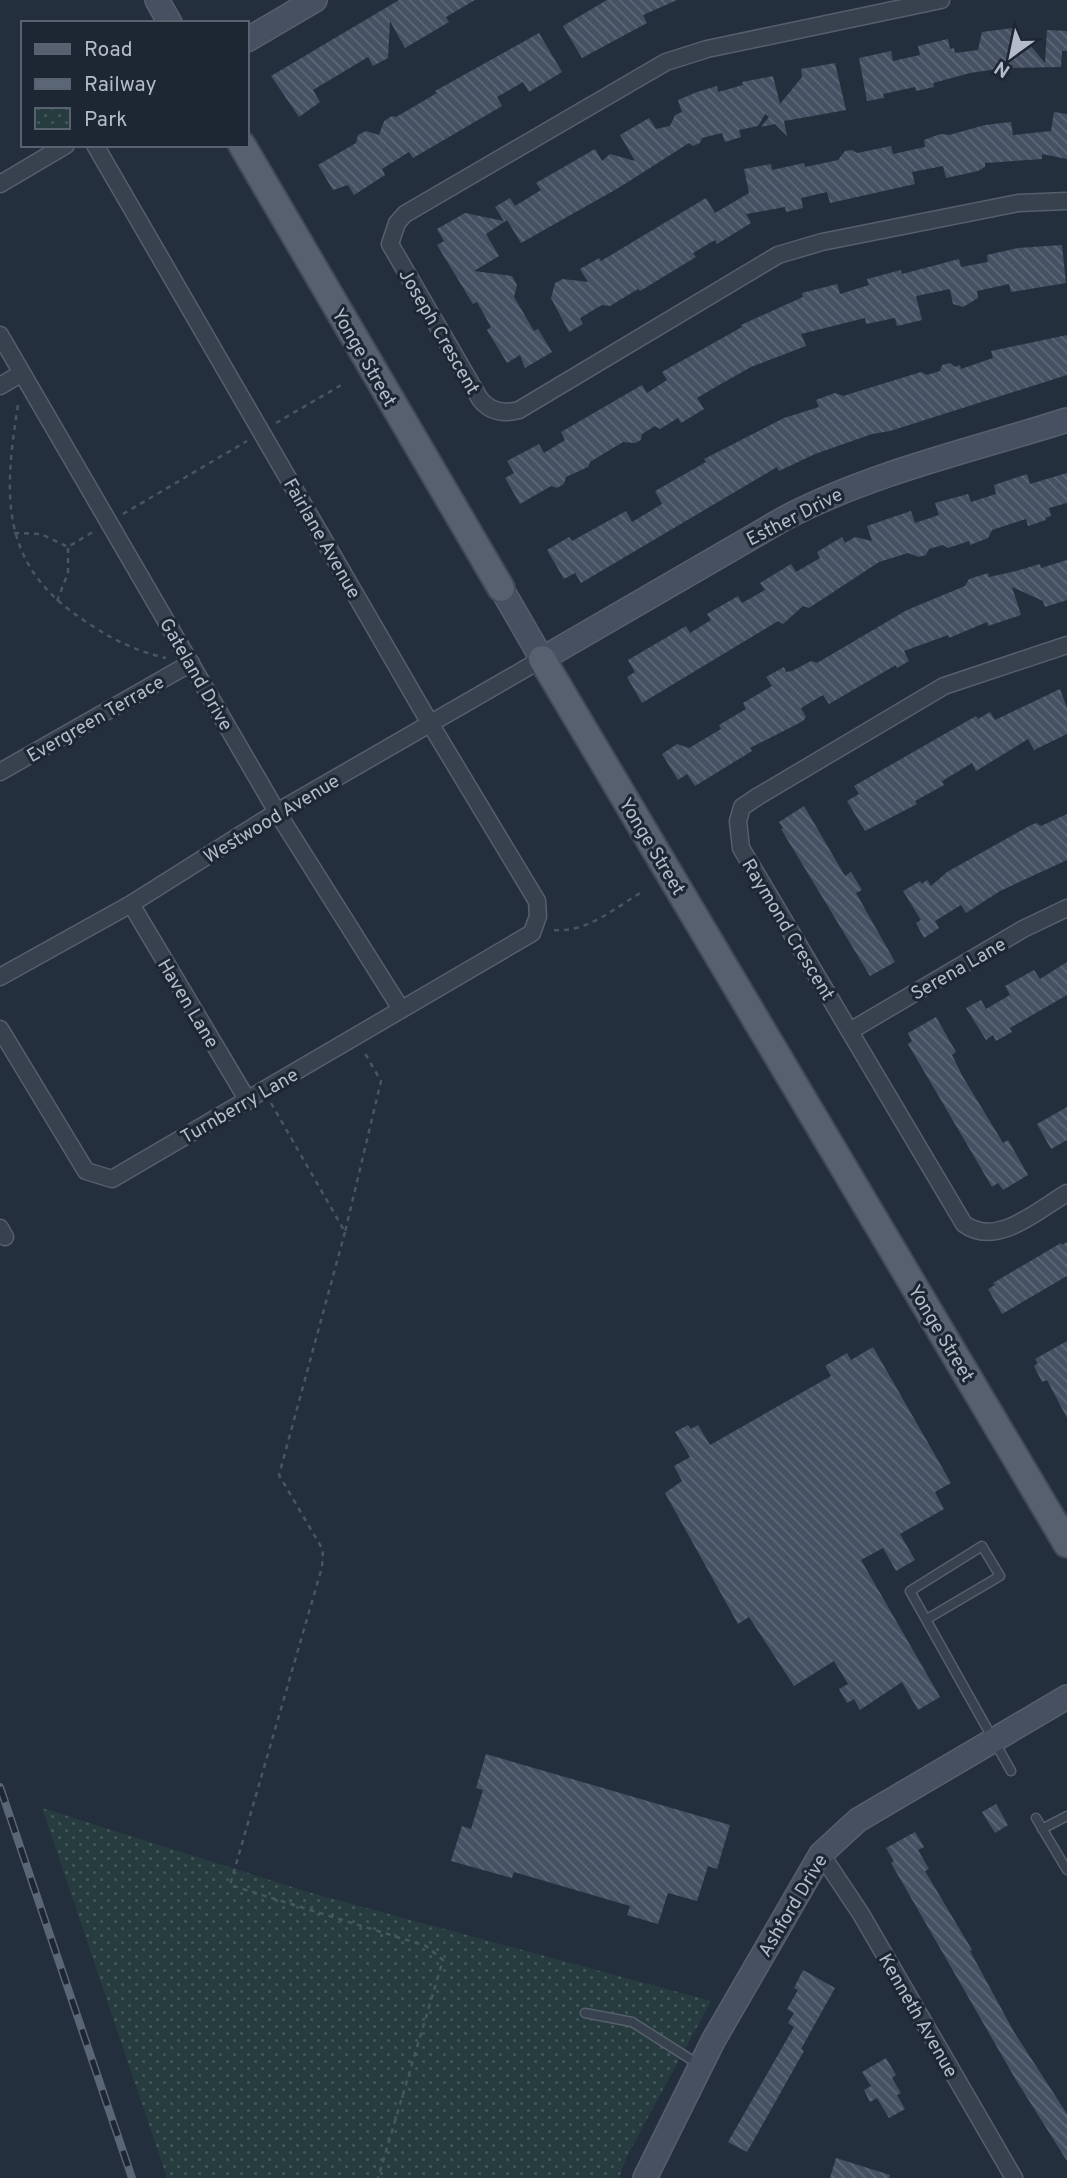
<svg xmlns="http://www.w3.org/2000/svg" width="1067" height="2178" font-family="Overpass,sans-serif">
<defs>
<pattern id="park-dots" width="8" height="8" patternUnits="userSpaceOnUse" patternTransform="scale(1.75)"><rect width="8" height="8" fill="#263c3f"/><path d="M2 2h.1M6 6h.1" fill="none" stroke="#435659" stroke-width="1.8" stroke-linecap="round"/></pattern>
<pattern id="building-back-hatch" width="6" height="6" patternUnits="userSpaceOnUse" patternTransform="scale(1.75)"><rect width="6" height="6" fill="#455162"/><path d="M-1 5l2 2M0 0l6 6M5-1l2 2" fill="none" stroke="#5d6877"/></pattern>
</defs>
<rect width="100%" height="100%" fill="#242f3e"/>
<!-- park -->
<path fill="url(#park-dots)" d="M42,1808L308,1892L711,2001L627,2156L619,2178H167Z"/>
<!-- building -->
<path fill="url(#building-back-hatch)" d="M399,0H475L446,17L449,22L405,48L390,21L388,58L373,66L368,57L313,90L320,102L299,117L271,76Z
M607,0H677L643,15L647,23L582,58L563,26Z
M1013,28L1015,39L1024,38L1045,63L1047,30L1067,31V51H1062L1061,67L1004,68L970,73L933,83L934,87L916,91L915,87L883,94L884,98L867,101L859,58L891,51L893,61L920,55L918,46L948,39L950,49L954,48L955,53L978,50L982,32Z
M539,33L562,72L529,92L523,82L497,97L502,106L413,158L409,152L382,169L385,175L354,195L348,185L333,190L318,165L356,143L358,135L366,131L379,135L384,121L392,116L396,117L437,93L435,91Z
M835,63L846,110L784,121L787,136L775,124L761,127L769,117L765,114L758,126L739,130L741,137L725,142L722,133L702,138L700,143L693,146L689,143L620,187L521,243L507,220L486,234L499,256L474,271L512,276L517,285L514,297L534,331L538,329L552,352L525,368L520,355L507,363L487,330L491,327L477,302L473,304L437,245L444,241L437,229L465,213L504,221L495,207L510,198L515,206L541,190L536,183L595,149L602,161L610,154L635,161L620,135L649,118L656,129L670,126L675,115L682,112L678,100L697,92L717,86L718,92L743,85L742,82L773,76L780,104L802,77L801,69Z
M1054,112L1067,114V159L1042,154V159L985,163V167L978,171L946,178L943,166L912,172L915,184L830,203L827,192L801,198L803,208L786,212L785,207L746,214L751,223L717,244L715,240L693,253L696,257L640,291L638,289L610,306L602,305L580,318L583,324L569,332L551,298L555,283L563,279L588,282L580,269L599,258L601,261L706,198L715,213L749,193L744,169L771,164L772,170L804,163L805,167L838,160L845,151L852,150L857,153L891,146L893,154L925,147L924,140L940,134L949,135L985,125L1011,122L1013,135L1051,131Z
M1062,245L1066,283L1011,292L1009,284L977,291L978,298L963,307L953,304L950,289L916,296L922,320L897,326L895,318L866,324L865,318L801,334L806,346L751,367L719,385L697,398L704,409L681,423L678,418L660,429L655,426L642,434L641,440L635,443L623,442L590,462L588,467L566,477L564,484L557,488L551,486L520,504L505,478L514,473L507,461L539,444L544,453L565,440L561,432L642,385L647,393L667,380L662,372L742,327L741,325L803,297L802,293L837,284L840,294L869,285L867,279L901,270L902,274L959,259L961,267L988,262L987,255L1018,248Z
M1067,335V375L890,431L872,434L815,454L779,471L777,467L581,583L575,573L564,579L547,550L569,537L572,541L626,511L632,522L662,504L655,491L706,462L704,459L784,418L819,407L816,400L835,393L843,396L921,372L927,375L940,371L942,365L950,363L955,367L960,365L961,369L993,358L991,351Z
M1067,473V503L1049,508L1051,516L1045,518L1046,520L1028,526L1026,519L992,530L988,538L970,545L969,541L948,548L943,545L929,549L926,555L919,557L908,553L879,562L809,608L803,606L783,624L778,621L642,703L627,677L635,672L628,660L686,626L690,633L711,620L707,614L738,596L742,603L765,590L760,583L791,564L796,572L820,558L817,552L842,537L845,543L855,537L872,541L867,526L896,516L911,511L915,523L939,515L935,503L968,494L971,502L996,494L994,485L1027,474L1030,484Z
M1067,560V600L1045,607L1043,601L1012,587L1021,615L988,626L987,622L949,638L948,635L904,651L909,661L897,668L896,665L829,704L823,695L801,708L806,717L803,721L750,748L752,751L695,786L687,774L678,780L662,754L677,744L689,748L721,729L719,725L746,709L743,703L772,686L766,677L784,667L786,672L792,671L811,661L817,663L907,610L965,586L969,579L988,573L989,577L1016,571L1040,564L1041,568Z
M1060,689L1067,708V734L1034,750L1028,739L976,771L972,763L942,781L944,785L915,801L917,804L865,831L847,801L859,794L854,786L976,716L978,719L990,712L995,720Z
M804,806L845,876L851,872L862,890L856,893L895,962L870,976L781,829L783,828L779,822Z
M1067,814V860L1000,891L966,913L961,905L935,921L939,928L924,938L916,923L921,920L903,891L920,881L922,884L927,880L931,886L947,872L1029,826L1036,823L1041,826Z
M1067,962V995L1010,1028L1012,1032L996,1041L993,1035L986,1040L966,1008L981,1000L986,1009L1010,995L1005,986L1034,970L1040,979Z
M936,1017L956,1052L952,1055L963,1077L1003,1143L1008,1140L1028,1175L1003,1190L998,1183L992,1187L908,1044L912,1041L908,1033Z
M1067,1107V1140L1051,1149L1037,1124Z
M1067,1242V1276L1002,1314L988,1289L995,1285L993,1283L1061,1243L1062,1245Z
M1067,1341V1418L1047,1380L1042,1382L1034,1366L1038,1363L1035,1359Z
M873,1347L951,1483L935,1492L944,1509L900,1534L915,1560L896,1571L883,1548L861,1560L940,1697L918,1710L902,1682L860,1710L854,1699L847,1703L839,1689L848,1684L834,1661L794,1686L749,1617L738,1624L665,1493L682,1481L674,1466L690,1457L675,1432L688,1425L691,1429L698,1425L710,1445L831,1376L825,1366L847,1353L851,1360Z
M486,1754L730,1825L717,1869L708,1866L697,1901L668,1893L658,1924L627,1915L630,1906L514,1872L512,1878L451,1861L462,1826L471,1829L483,1790L476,1788Z
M996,1804L1008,1825L995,1833L982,1812Z
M915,1832L924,1847L918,1850L929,1869L925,1871L972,1950L970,1951L1014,2032L1067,2114V2161L1016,2080L891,1863L894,1861L886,1848Z
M803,1970L835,1988L801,2049L804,2051L747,2152L728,2142L794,2027L788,2023L794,2013L787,2009L798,1990L794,1988Z
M886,2058L896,2075L892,2078L901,2093L897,2095L905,2109L889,2118L877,2098L870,2102L864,2090L871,2086L862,2072Z
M836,2158L890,2175L889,2178H830Z"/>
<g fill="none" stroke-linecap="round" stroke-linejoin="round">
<defs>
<path id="lane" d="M927,1619L1000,1576L982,1546L910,1591L1011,1771
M1036,1818L1067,1870
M1042,1829L1067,1816
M585,2013L632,2022L698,2064"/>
<path id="street" d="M941,0L707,49L666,62L405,214L397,223L390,244L480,399C490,412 504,414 519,410L778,255L822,242L1018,203L1067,201
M0,184L66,145
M0,335L277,812L401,1009
M0,386L22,373
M1067,645L944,686L757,797L742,807L738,821L741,848L964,1224C997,1248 1038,1210 1067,1193
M0,772L191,663
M131,904L248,1101
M0,977L131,904L277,812L542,659
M0,1029L86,1171L112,1179L532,933L538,916L537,901L431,725L95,145
M850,1031L1023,929L1067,908
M0,1228L5,1237
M821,1854L861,1914L1014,2178"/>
<path id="secondary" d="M157,0L170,23
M247,40L315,0
M501,588L542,659L785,518C873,472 973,450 1067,420
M645,2178L713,2041L821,1854L858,1820L1067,1697"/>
<path id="primary" d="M242,145L501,588
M542,659L1067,1544"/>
</defs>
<!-- lane casing -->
<use href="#lane" stroke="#565f6c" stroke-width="11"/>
<!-- street casing -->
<use href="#street" stroke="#565f6c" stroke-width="19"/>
<!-- secondary casing -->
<use href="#secondary" stroke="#565f6c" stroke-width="26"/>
<!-- primary casing -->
<use href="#primary" stroke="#414a57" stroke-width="30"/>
<!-- path -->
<path stroke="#44595c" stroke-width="2.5" stroke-dasharray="5 5" stroke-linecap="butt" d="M18,405C3,499 0,567 88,623C113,640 136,651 166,658
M276,423L343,384
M123,514L247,441
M14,533L41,534L68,547L96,530
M57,601L68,573V547
M554,930C586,933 615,908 642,892
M271,1103L345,1232L381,1081L363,1050
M345,1232L279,1475L323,1550L322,1567L230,1885L426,1946L443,1960L378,2178"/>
<!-- lane -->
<use href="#lane" stroke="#38414e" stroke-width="8"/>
<!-- street -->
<use href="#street" stroke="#38414e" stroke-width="16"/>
<!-- secondary -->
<use href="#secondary" stroke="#465061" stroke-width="23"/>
<!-- primary -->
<use href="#primary" stroke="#56606e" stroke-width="26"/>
<defs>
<path id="rail" d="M0,1787L132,2178"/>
</defs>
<!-- rail casing -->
<use href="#rail" stroke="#5a6575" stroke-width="8"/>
<!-- rail -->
<use href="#rail" stroke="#1d2633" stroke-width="5" stroke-dasharray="16" stroke-linecap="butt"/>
</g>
<g text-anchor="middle" stroke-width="6" stroke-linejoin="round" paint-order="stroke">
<!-- street labels -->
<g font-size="19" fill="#b4bcc9" stroke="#1d2633">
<text transform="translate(440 331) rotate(60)" y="7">Joseph Crescent</text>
<text transform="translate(365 357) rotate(60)" y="7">Yonge Street</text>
<text transform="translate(794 516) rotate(-27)" y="7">Esther Drive</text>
<text transform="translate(323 538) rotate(60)" y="7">Fairlane Avenue</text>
<text transform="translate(197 674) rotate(60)" y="7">Gateland Drive</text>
<text transform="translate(95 718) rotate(-30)" y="7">Evergreen Terrace</text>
<text transform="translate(271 818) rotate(-31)" y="7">Westwood Avenue</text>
<text transform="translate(653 846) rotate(59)" y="7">Yonge Street</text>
<text transform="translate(789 929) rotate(59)" y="7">Raymond Crescent</text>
<text transform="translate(958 968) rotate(-30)" y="7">Serena Lane</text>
<text transform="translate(189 1003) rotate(59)" y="7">Haven Lane</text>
<text transform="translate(239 1105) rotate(-30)" y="7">Turnberry Lane</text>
<text transform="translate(942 1333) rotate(59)" y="7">Yonge Street</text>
<text transform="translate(792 1905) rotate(-59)" y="7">Ashford Drive</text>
<text transform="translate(919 2015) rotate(60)" y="7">Kenneth Avenue</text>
</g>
</g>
<!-- legend -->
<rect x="21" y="21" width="228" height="126" fill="#1d2633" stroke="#59626f" stroke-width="2"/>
<rect x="35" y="44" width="35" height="10" fill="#56606e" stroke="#59626f" stroke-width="2"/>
<text x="84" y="56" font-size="21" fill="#b4bcc9">Road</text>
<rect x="35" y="79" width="35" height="10" fill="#5a6575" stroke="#59626f" stroke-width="2"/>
<text x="84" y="91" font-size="21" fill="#b4bcc9">Railway</text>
<rect x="35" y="108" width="35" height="21" fill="url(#park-dots)" stroke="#59626f" stroke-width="2"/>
<text x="84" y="126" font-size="21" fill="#b4bcc9">Park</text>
<!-- north arrow -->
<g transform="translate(1011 56) rotate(213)" stroke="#1d2633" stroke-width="5" paint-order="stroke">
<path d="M0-5L12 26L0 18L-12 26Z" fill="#b4bcc9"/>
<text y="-10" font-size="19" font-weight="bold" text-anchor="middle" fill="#b4bcc9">N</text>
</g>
</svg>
